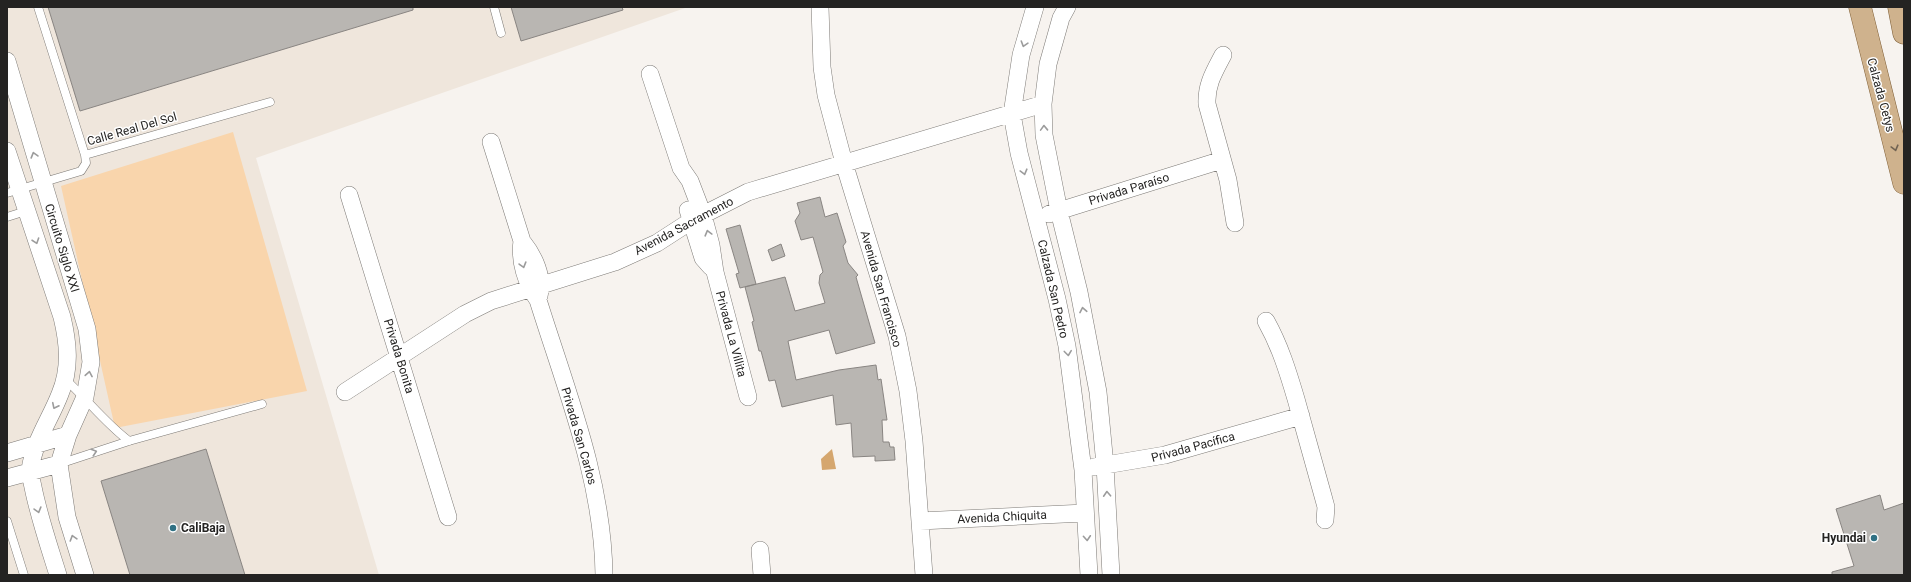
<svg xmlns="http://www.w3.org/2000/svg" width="1911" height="582" font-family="Roboto,sans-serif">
<rect width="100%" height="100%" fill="#f7f3ef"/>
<!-- built -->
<path fill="#efe6dc" d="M7,7H688L256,158L379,575H7Z"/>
<!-- green -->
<path fill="#f9d5ac" d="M233,132L307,391L115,428L61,186Z"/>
<!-- water -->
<path fill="#d5a66e" d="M832,449L836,469L822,470L821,459Z"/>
<!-- building -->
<path fill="#b9b6b2" stroke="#898582" d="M48,7H413V10L80,111Z
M511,7H622L623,10L521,41Z
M820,197L825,217L837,213L846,242L843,246L848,263L858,275L856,277L875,343L836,354L829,330L788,341L796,380L839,370L876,365L878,380L881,379L887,420H882L883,442H889L890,447H894L895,460L875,461V456L853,457L851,423L836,425L833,395L782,407L775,380L769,381L761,351H759L752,322L754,321L745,287L785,277L795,311L825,303L819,283L820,275L823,272L813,237L801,240L795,221L800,213L797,203Z
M740,225L756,284L740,288L736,274L739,273L726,229Z
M781,244L785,256L772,261L768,250Z
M206,449L245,575H130L101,481Z
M1880,495L1884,510L1904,503V575H1832V572L1854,566L1836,509Z"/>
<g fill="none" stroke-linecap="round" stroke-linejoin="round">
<defs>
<path id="service" d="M38,7L85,155
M494,7L501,33
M7,193L81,171L86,163L85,155L270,102
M7,217L26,211
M65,379C87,399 105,423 129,441
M59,464L129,441L262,404
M7,521L24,575"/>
<path id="minor" d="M820,7L822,67L826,95L844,163L897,336L908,391L914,441L924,575
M1035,7L1021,55L1012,114L1019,153L1057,299L1067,346L1083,470L1089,575
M1067,7L1061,18L1048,64L1043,104L1044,135L1059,211L1079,292L1098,392L1105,465L1111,575
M1223,55C1214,72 1206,85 1207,104L1228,180L1235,223
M7,61L87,329L91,362L85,397L68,435L59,464L67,517L85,575
M650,74L681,168L690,181L703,215L711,245L715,272L748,397
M491,142L522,241C534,256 544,277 539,296
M7,151L62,317C68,342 71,368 60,394C50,420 34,441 30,470C30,475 32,482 33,487C39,517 49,546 58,575
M349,195L448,517
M688,210L703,258L711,267
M1049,214L1222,160
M522,241C519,261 526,283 538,300C566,390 603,480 604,575
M1266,321C1280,346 1288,372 1296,399C1305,431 1314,464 1323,496L1326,507L1325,520
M345,392L465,314L491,301L615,262L657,243L691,221L748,192L1043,104
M7,453L68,435
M1094,467L1165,455L1301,416
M7,478L59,464
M920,521L1085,513
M760,550L762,575"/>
<path id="primary" d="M1860,7L1904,183
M1899,7L1904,33"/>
</defs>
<!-- service casing -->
<use href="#service" stroke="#7d7a76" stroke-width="9"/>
<!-- minor casing -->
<use href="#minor" stroke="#7d7a76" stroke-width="18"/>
<!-- primary casing -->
<use href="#primary" stroke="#7e5e36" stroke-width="23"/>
<!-- service -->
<use href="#service" stroke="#fff" stroke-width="8"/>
<!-- minor -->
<use href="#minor" stroke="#fff" stroke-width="17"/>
<!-- primary -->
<use href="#primary" stroke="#cfb28d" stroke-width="22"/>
</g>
<!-- one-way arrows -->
<defs><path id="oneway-chevron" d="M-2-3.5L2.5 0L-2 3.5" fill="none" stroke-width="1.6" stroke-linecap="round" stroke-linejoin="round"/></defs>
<g stroke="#9c9c9c">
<use href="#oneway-chevron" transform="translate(1024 44) rotate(107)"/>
<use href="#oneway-chevron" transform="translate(1044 128) rotate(-92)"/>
<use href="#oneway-chevron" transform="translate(34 155) rotate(-106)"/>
<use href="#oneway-chevron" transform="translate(1024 172) rotate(75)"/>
<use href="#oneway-chevron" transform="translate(708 233) rotate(-105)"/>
<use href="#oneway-chevron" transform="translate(36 241) rotate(71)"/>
<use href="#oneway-chevron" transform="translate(523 265) rotate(74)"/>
<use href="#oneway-chevron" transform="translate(1083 310) rotate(-101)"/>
<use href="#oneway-chevron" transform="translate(1068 353) rotate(83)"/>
<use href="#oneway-chevron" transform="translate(89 374) rotate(-80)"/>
<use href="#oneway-chevron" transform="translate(55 406) rotate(116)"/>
<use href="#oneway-chevron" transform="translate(94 452) rotate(-18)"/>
<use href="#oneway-chevron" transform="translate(1107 494) rotate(-93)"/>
<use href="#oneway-chevron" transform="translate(38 510) rotate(74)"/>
<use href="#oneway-chevron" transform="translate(73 538) rotate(-107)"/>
<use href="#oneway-chevron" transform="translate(1087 538) rotate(86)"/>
</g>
<use stroke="#716352" href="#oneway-chevron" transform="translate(1895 148) rotate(75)"/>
<!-- markers -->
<g fill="#307184" stroke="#fff" stroke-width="1.5">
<circle cx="173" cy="528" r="4"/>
<circle cx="1874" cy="538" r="4"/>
</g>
<g text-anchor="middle" stroke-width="3" stroke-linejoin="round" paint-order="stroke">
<!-- street labels -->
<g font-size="12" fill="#242322" stroke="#fff">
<text transform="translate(1881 95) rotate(75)" y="4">Calzada Cetys</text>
<text transform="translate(132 129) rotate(-16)" y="4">Calle Real Del Sol</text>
<text transform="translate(1129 189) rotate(-17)" y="4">Privada Paraíso</text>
<text transform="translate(684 226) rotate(-28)" y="4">Avenida Sacramento</text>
<text transform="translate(62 248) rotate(73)" y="4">Circuito Siglo XXI</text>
<text transform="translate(881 289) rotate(74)" y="4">Avenida San Francisco</text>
<text transform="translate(1053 289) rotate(77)" y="4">Calzada San Pedro</text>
<text transform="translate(731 334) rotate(75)" y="4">Privada La Villita</text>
<text transform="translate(399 356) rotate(73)" y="4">Privada Bonita</text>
<text transform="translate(579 436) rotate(74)" y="4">Privada San Carlos</text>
<text transform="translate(1193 447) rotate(-15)" y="4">Privada Pacífica</text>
<text transform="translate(1002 517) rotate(-3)" y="4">Avenida Chiquita</text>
</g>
<!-- poi labels -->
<g font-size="12" font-weight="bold" fill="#242322" stroke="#fff" text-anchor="start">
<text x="181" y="532">CaliBaja</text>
<text x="1866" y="542" text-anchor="end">Hyundai</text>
</g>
</g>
<!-- border -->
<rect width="1911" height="582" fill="none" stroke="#242322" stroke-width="16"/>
</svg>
